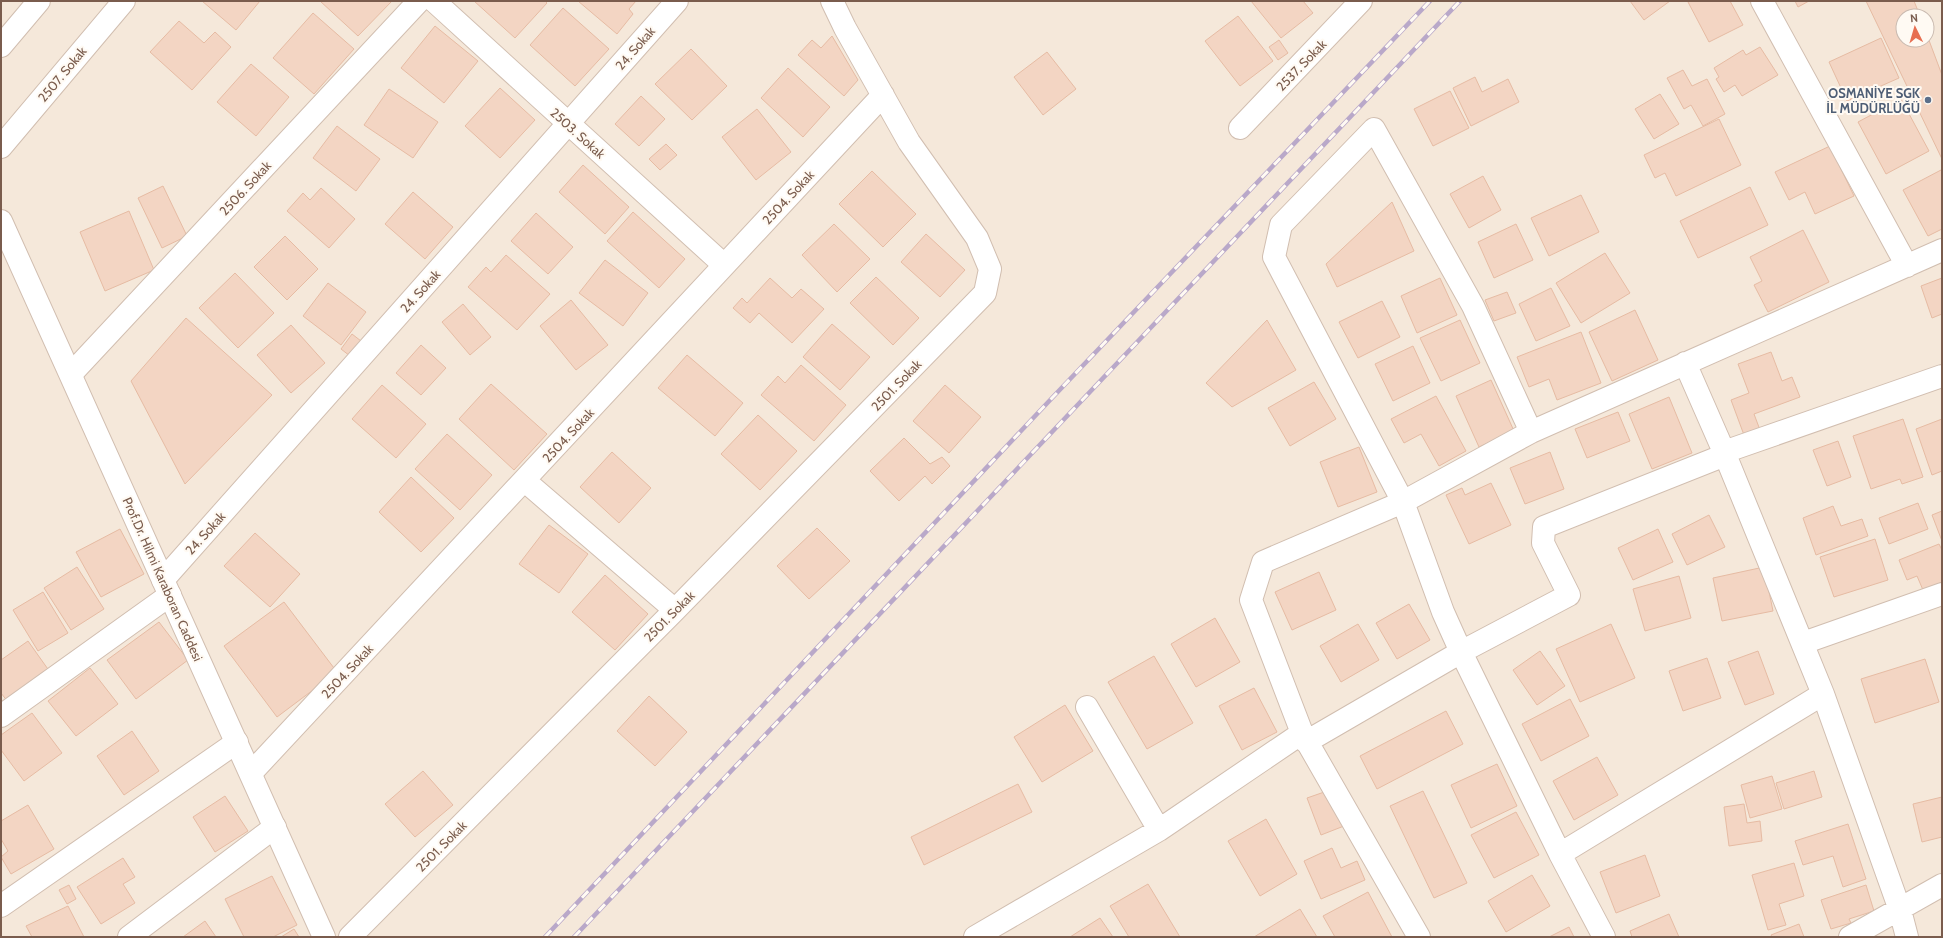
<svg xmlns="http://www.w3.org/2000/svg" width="1943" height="938" font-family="Cabin,sans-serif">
<rect width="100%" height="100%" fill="#fdf6ec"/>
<!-- residential -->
<path fill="#f5e8da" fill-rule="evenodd" d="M1,1H1942V937H1ZM1903,16H1927V40H1903Z"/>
<!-- building -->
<path fill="#f3d5c3" stroke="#e6bba3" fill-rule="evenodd" d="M202,1H260L236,30Z
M320,1H392L358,36Z
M474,1H545L547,3L515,38Z
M578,1H636L629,9L633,14L617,34Z
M1251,1H1303L1313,13L1281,38Z
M1630,1H1670L1644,20Z
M1690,1H1730L1743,25L1709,42L1688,2Z
M1795,1H1809L1798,7Z
M1866,1H1942V159ZM1903,16H1927V40H1903Z
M1914,1H1942V75L1927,35V16H1920Z
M563,8L609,49L575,86L530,45Z
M313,13L354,49L314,94L273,58Z
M1238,16L1273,61L1240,86L1205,41Z
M179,21L204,43L215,32L231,47L192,90L150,52Z
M435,26L478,61L444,103L401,68Z
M832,36L858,80L844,96L798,55L812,40L821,48Z
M1881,38L1899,78L1847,101L1829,62Z
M1279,40L1288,53L1278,60L1269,47Z
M1760,47L1778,75L1742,96L1735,85L1724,92L1716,79L1719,77L1714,68L1743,50L1746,55Z
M691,49L727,86L692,120L655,84Z
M1047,52L1076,89L1043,115L1014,77Z
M251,64L289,97L256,136L217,102Z
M788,68L830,107L803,137L761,98Z
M1683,70L1692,86L1707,79L1725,114L1703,126L1691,105L1684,109L1667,78Z
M1475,77L1482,92L1508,79L1519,102L1471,126L1453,88Z
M500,88L535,120L500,158L465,126Z
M389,89L438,122L413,158L364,125Z
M1450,91L1469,128L1433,146L1414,109Z
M1660,94L1679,124L1654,139L1635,109Z
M641,96L665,119L639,146L615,124Z
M1901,99L1929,151L1886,174L1858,122Z
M757,109L791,152L756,180L722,137Z
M1719,119L1741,165L1676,196L1665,173L1655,178L1644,155Z
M337,126L380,159L356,191L313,158Z
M666,144L677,155L660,170L649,159Z
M1830,146L1854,196L1815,214L1805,192L1789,200L1775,172Z
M583,165L629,207L605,234L559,192Z
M1941,170L1942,172V229L1928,236L1903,190Z
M872,171L916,214L883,247L839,204Z
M1483,176L1501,210L1469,228L1450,194Z
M163,186L187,236L162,248L138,198Z
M1750,187L1768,225L1698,258L1680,221Z
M321,188L355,219L329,248L287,211L303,193L310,200Z
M413,192L453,227L425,259L385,224Z
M1581,195L1599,232L1549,256L1531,218Z
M1392,202L1414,251L1337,287L1326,264Z
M129,211L154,270L105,291L80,232Z
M633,212L685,259L659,288L607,241Z
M536,213L573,247L548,274L511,241Z
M834,224L870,259L837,292L802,255Z
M1516,224L1533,260L1494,278L1478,242Z
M1803,230L1829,282L1768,312L1754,285L1762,281L1750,257Z
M926,234L965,270L940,297L901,262Z
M285,236L318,269L287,300L254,267Z
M1605,253L1630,293L1581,323L1556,283Z
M506,255L550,294L517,330L468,287L486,267L491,272Z
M605,260L648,293L623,326L579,293Z
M235,273L274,313L238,348L199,308Z
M876,277L919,318L893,345L850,303Z
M770,278L792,298L801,289L824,309L792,343L759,313L750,323L733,308L742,298L747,303Z
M1440,278L1457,315L1417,333L1401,296Z
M1942,278V314L1932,318L1921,286Z
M328,283L366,312L341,345L303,316Z
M1551,288L1570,326L1536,341L1519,304Z
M1507,292L1516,313L1494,321L1485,300Z
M571,300L608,345L576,370L540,326Z
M1382,301L1400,337L1358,358L1339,322Z
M463,304L491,337L470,355L442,322Z
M1635,310L1658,360L1612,381L1589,332Z
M186,318L272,395L185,484L131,381Z
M1267,320L1296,370L1232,407L1206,383Z
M1460,320L1480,363L1441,381L1420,338Z
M832,324L870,357L840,390L803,357Z
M291,325L325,363L291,393L257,355Z
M1581,332L1601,383L1557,400L1549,379L1529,387L1517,357Z
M352,334L361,341L350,356L341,349Z
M421,345L446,368L421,395L396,373Z
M1413,346L1430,383L1393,401L1375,364Z
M1771,352L1782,381L1792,377L1800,397L1754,414L1760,430L1744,435L1731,400L1749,393L1738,364Z
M687,355L743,403L715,436L658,388Z
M801,365L846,405L814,441L761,395L778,376L785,383Z
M1491,380L1514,431L1479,447L1456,396Z
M1314,382L1336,419L1290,446L1268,408Z
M491,384L547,434L514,470L459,419Z
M382,385L426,424L396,458L352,419Z
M945,385L981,417L949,453L913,421Z
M1436,396L1466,451L1439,466L1421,434L1404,443L1391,419Z
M1669,397L1692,453L1652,469L1629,414Z
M1618,412L1630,441L1587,458L1575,429Z
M758,415L797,451L760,490L721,454Z
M1903,419L1923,477L1902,484L1900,479L1871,489L1853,436Z
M1942,419V471L1932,475L1916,429Z
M447,434L492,475L460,510L415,469Z
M904,438L930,464L942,457L950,466L932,484L925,476L899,501L870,471Z
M1838,441L1851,477L1827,486L1813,450Z
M1359,447L1377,492L1338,507L1320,462Z
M612,452L651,488L619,523L580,487Z
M1550,452L1564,489L1525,504L1510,468Z
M411,477L454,518L421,552L379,512Z
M1491,483L1511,525L1469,544L1446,495L1462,488L1465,495Z
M1918,503L1928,529L1889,544L1879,518Z
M1833,506L1841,526L1862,519L1868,536L1816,555L1803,518Z
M1942,511V541L1932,515Z
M1709,515L1725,547L1687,565L1672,534Z
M549,525L588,554L559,593L519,564Z
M817,528L850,561L809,599L777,566Z
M120,529L144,574L101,597L76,552Z
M1658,529L1673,562L1633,580L1618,548Z
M255,533L300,574L270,607L224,566Z
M1875,539L1888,580L1834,597L1820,557Z
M1939,544L1942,550V582L1923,590L1917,576L1907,580L1899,560Z
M77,567L104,609L71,630L44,588Z
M1764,567L1773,611L1722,621L1713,578Z
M1319,572L1336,610L1292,630L1275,592Z
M605,575L648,614L615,650L572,612Z
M1679,576L1691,618L1645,631L1633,589Z
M43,592L68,633L38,651L13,610Z
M284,602L337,672L277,717L224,646Z
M1409,604L1430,640L1397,659L1376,623Z
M1215,618L1240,662L1196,687L1171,644Z
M159,622L188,660L136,699L107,660Z
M1358,624L1379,660L1341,682L1320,646Z
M1611,624L1635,678L1580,702L1556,649Z
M28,641L50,672L8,702L1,693V660Z
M1540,651L1565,686L1537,705L1513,670Z
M1758,651L1774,694L1745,705L1728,662Z
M1154,656L1193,723L1147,749L1108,682Z
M1707,658L1721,698L1683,711L1669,671Z
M1925,659L1939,702L1875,723L1861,679Z
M90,668L118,704L76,736L48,701Z
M1254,688L1277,732L1242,750L1219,706Z
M649,696L687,732L655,766L617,731Z
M1570,699L1589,736L1541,761L1522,724Z
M1065,705L1093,751L1042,782L1014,737Z
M1446,711L1463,744L1377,789L1360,756Z
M32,713L62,753L24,781L1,750V735Z
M132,731L159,771L124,795L97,756Z
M1597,757L1618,795L1574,820L1553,781Z
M1497,764L1517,806L1471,828L1451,785Z
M423,771L453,805L415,837L385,804Z
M1814,771L1822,797L1784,809L1776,783Z
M1772,776L1782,809L1750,818L1741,785Z
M1018,784L1032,812L924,865L911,837Z
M1330,790L1344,826L1321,835L1307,798Z
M1423,791L1467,883L1434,898L1390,806Z
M225,796L248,831L215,852L193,817Z
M1942,797V837L1922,842L1913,804Z
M1744,804L1747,823L1760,821L1762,841L1729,846L1724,807Z
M28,805L54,849L11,874L1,857L8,851L1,839V821Z
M1516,812L1539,855L1494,878L1471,835Z
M1266,819L1297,874L1260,896L1228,841Z
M1848,824L1866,879L1843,887L1833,856L1803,865L1795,841Z
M1332,848L1341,868L1357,861L1365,880L1321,899L1304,861Z
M1645,855L1660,896L1616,913L1600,872Z
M123,858L135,877L123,884L135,903L101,924L77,887Z
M1794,863L1804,896L1779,904L1786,925L1768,930L1752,875Z
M1532,875L1550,906L1506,932L1488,901Z
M272,876L297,925L273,937H244L225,899Z
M1148,884L1180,937H1129L1110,906Z
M69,885L76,899L67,904L59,890Z
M1866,885L1874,911L1849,919L1851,923L1831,929L1821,900Z
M1368,892L1392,937H1335L1323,916Z
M68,906L84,937H32L26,926Z
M1300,909L1317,937H1254Z
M1669,914L1679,937H1632L1630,931Z
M1100,918L1113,937H1070Z
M205,921L216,937H183Z
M1799,924L1804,937H1772L1771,935Z
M1569,927L1574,937H1549Z
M294,929L299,937H281Z"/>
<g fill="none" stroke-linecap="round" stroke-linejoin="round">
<defs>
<path id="minor" d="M434,1L724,265
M1762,1L1907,266
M1,46L39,1
M1240,128L1361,1
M1685,363L1724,452L1823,694L1900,910L1907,937
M71,374L419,1
M1531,432L1473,306L1374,129L1281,225L1274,257L1403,502L1443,612L1461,652L1560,854L1604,937
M1724,452L1942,376
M525,481L675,610
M163,580L677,1
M1803,643L1942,594
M1087,707L1159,830
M1,716L170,595
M1306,742L1461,652L1569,595L1543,543L1544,527L1725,455
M251,773L883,95
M1560,854L1823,694
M1,906L237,742
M129,937L275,827
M350,937L675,610L985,293L990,269L977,238L909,142L845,28L832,1
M975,937L1159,830L1302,733
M1419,937L1302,733L1251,600L1263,562L1403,502L1531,432L1942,250
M1850,937L1942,885"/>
<path id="tertiary" d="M1,147L124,1
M1,221L324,937"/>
</defs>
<!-- minor casing -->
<use href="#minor" stroke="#d1beb0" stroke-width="24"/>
<!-- tertiary casing -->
<use href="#tertiary" stroke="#d1beb0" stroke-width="24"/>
<!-- minor -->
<use href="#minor" stroke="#fff" stroke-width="22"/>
<!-- tertiary -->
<use href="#tertiary" stroke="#fff" stroke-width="22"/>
<defs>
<path id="rail" d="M545,937L1052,398L1430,1
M574,937L1460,1"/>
</defs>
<!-- rail casing -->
<use href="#rail" stroke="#b9a8c9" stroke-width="4.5"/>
<!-- rail -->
<use href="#rail" stroke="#fffaf3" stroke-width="3" stroke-dasharray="9" stroke-linecap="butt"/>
</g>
<!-- markers -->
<circle fill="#5c6f8a" stroke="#fffaf3" stroke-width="1.5" cx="1928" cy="100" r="4"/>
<g text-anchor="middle" stroke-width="4" stroke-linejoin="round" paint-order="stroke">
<!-- street labels -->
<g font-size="13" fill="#7a5c4d" stroke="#fffaf3">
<text transform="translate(635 48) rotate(-49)" y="5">24. Sokak</text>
<text transform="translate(1301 65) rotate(-46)" y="5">2537. Sokak</text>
<text transform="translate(62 74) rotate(-50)" y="5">2507. Sokak</text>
<text transform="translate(578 133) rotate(42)" y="5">2503. Sokak</text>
<text transform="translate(245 188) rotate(-47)" y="5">2506. Sokak</text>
<text transform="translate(788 197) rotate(-47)" y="5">2504. Sokak</text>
<text transform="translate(420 291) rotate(-48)" y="5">24. Sokak</text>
<text transform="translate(896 385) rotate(-46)" y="5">2501. Sokak</text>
<text transform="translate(568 435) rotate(-47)" y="5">2504. Sokak</text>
<text transform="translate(205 533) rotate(-48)" y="5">24. Sokak</text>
<text transform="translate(163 579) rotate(66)" y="5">Prof.Dr. Hilmi Karaboran Caddesi</text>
<text transform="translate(669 616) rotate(-45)" y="5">2501. Sokak</text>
<text transform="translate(347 671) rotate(-47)" y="5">2504. Sokak</text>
<text transform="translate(441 846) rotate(-45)" y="5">2501. Sokak</text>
</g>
<!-- service labels -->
<g font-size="13" font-weight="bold" fill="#4e5e75" stroke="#fffaf3" text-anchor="end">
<text x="1920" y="98">OSMANİYE SGK<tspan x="1920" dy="15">İL MÜDÜRLÜĞÜ</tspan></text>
</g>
</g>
<!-- border -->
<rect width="1943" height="938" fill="none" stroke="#7a5c4d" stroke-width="4"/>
<!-- north arrow -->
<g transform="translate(1915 28) rotate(355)"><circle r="19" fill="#fffaf3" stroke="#cabbb1"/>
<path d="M0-3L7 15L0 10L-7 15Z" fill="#e76f51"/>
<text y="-6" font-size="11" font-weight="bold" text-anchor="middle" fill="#7a5c4d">N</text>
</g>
</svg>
